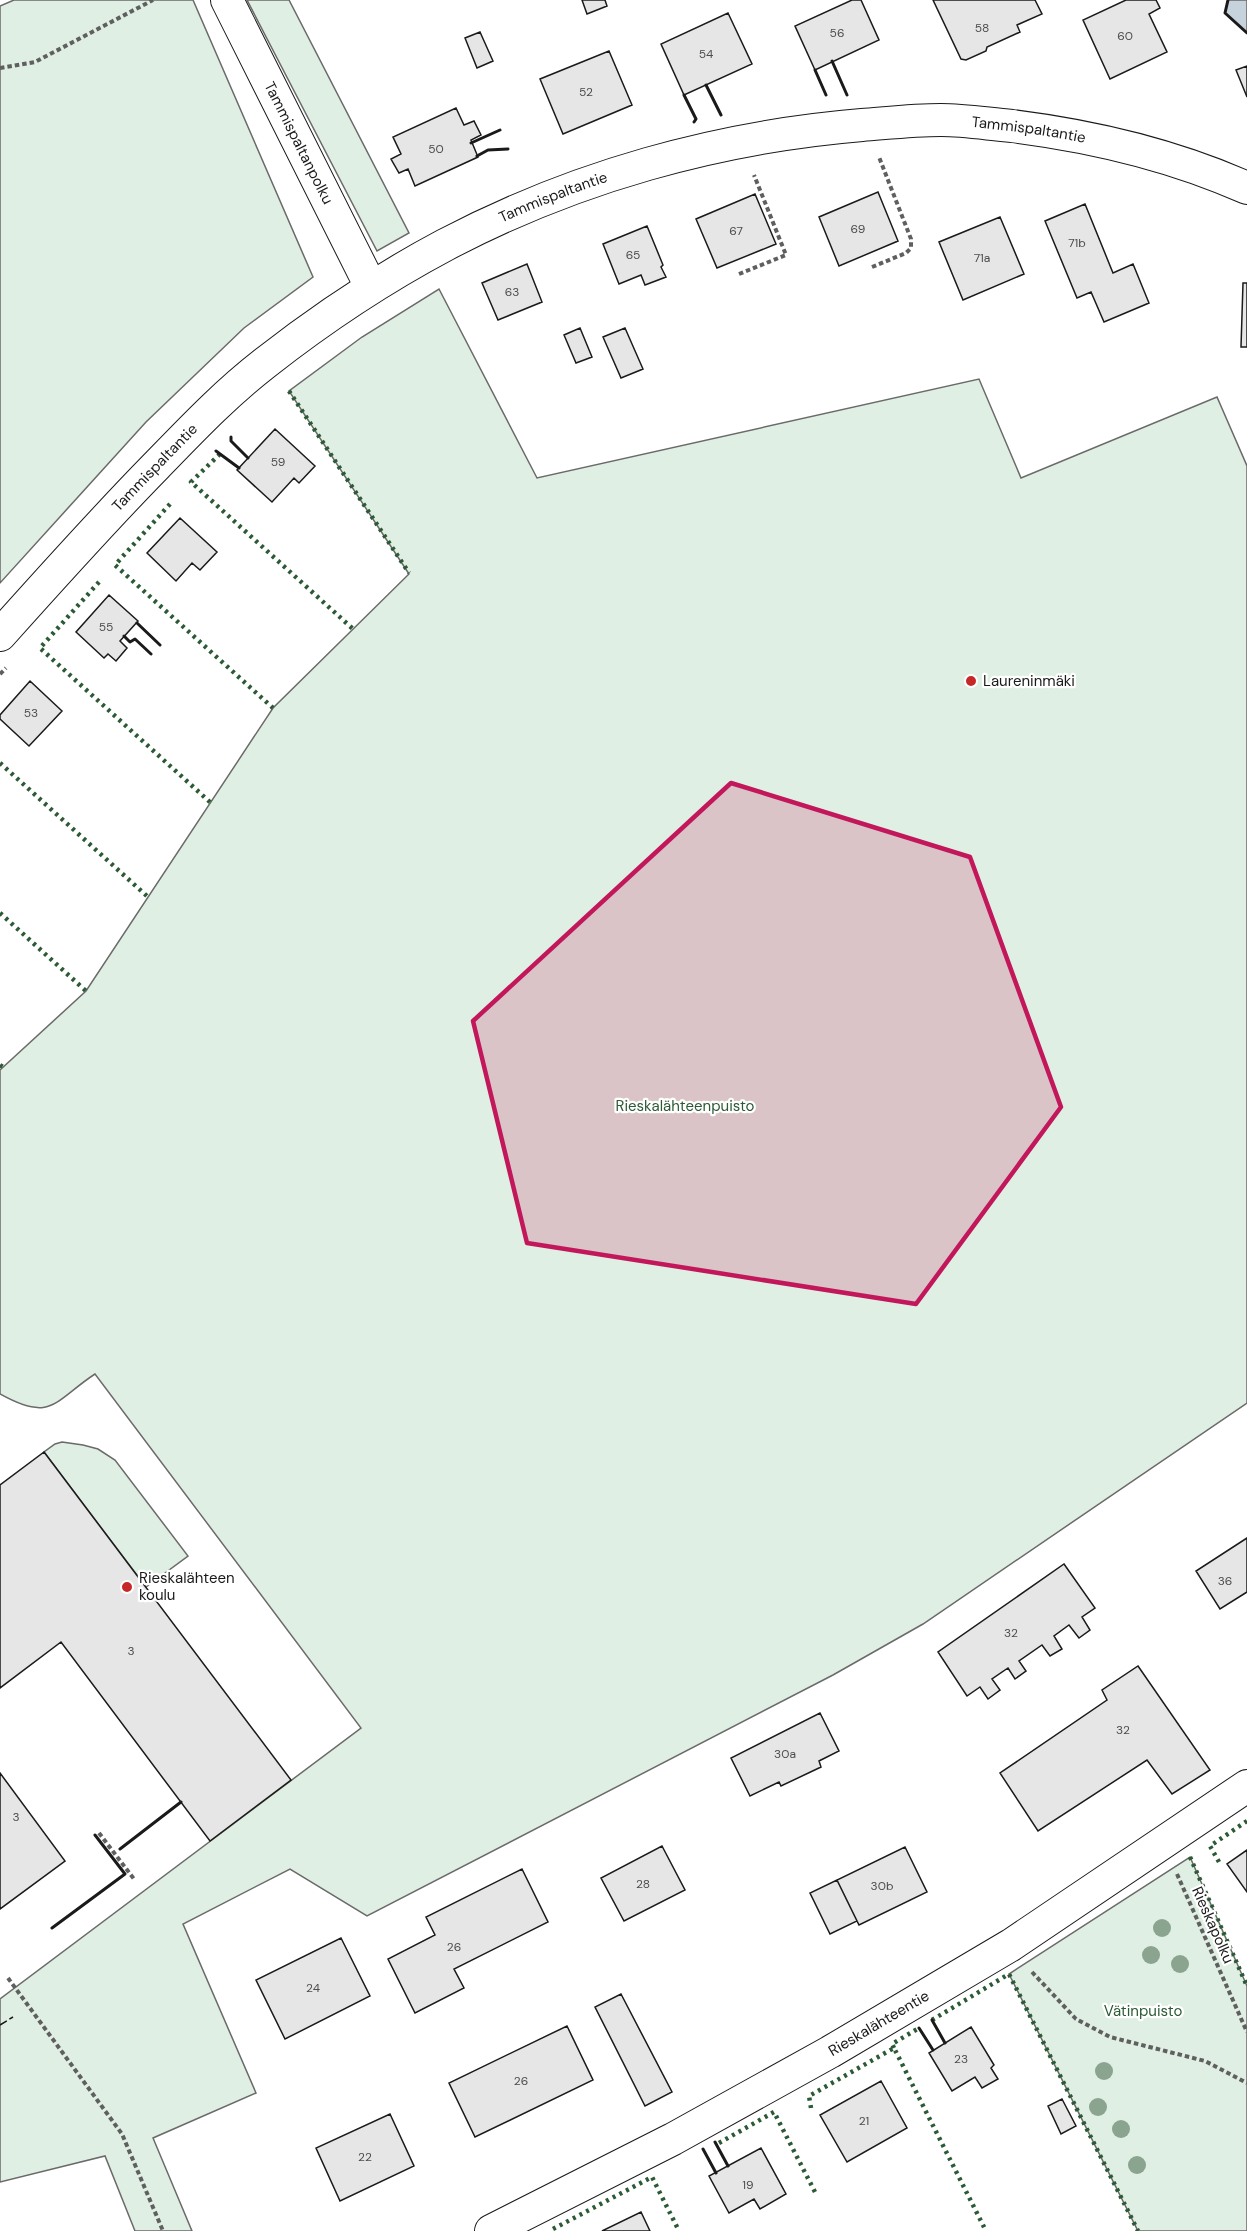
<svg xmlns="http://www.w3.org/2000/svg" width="1247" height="2231" font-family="'DM Sans',sans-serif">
<rect width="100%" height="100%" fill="#fff"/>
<!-- green -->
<path fill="#e0efe3" stroke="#6a6a6a" stroke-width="1.5" d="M14,0H193L313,277L244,328L146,422L0,583V6Z
M247,0H289L409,233L377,251Z
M439,289L537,478L979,379L1021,478L1217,397L1247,466V1403L923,1624L833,1675L367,1916L290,1869L183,1924L256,2093L153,2138L192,2231H135L105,2156L0,2182V1999L361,1728L95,1374C54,1401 52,1423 0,1394V1070L86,991L273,708L409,574L289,391L362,337Z
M62,1442L83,1445L98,1449L115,1460L188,1556L146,1587L44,1452L55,1444Z
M1190,1857L1247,1986V2231H1138L1009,1974Z"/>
<!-- water -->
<path fill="#c6d2dc" stroke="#6a6a6a" stroke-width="1.5" d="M1228,0H1247V33L1225,13Z"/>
<!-- building -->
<path fill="#e6e6e6" stroke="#1a1a1a" stroke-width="1.5" d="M582,0H605L607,6L587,14Z
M852,0H861L879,40L815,70L795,26Z
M933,0H1035L1042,14L1017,25L1020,32L987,47L986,51L966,60L961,59Z
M1126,0H1156L1160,8L1149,14L1167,52L1110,79L1083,20Z
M728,13L752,64L684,95L661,44Z
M480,32L493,61L477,68L465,38Z
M609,51L632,105L563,134L540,79Z
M1247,66V97L1236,70Z
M456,108L464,125L474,121L481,135L471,140L478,157L415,186L408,169L399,173L391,159L401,154L393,137Z
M878,192L898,241L839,266L819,217Z
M755,194L776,244L717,268L696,219Z
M1085,204L1113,273L1133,264L1149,303L1104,322L1091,292L1077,298L1045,221Z
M1000,217L1024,274L963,300L939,242Z
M647,226L663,265L661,267L666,277L645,285L641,275L619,284L603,244Z
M527,264L542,302L498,320L482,283Z
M1243,283H1247V347H1241Z
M580,328L592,357L576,363L564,335Z
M625,328L643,369L621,378L603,337Z
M275,429L315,466L299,483L294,478L272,502L237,470Z
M180,518L217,552L200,570L192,563L176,581L147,553Z
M109,595L138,621L120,641L127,648L116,661L108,654L104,658L76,632Z
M30,681L62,711L29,746L0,719V715Z
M44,1452L291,1780L210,1841L61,1642L0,1688V1485Z
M1247,1538V1592L1220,1609L1196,1571Z
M1064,1564L1095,1608L1082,1617L1090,1630L1079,1638L1069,1625L1054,1636L1062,1649L1050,1656L1042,1645L1019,1661L1026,1671L1015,1679L1008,1668L992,1679L1000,1690L988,1699L980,1687L967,1696L938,1652Z
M1138,1666L1210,1770L1172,1794L1147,1760L1038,1831L1000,1773L1107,1700L1102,1690Z
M820,1713L839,1751L819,1761L821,1767L781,1786L779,1782L750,1796L731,1758Z
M0,1773L65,1861L0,1909Z
M662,1846L685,1890L624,1921L601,1878Z
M905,1847L927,1892L859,1925L837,1880Z
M1247,1850V1892L1227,1864Z
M522,1869L548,1922L454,1969L464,1988L415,2013L388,1959L435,1935L426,1917Z
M837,1880L857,1921L830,1934L810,1893Z
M341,1938L370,1996L285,2039L256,1980Z
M621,1994L672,2092L645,2106L595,2007Z
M567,2026L593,2080L475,2137L449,2083Z
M971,2027L994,2065L991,2068L998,2079L982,2088L975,2077L952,2091L929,2053Z
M881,2081L907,2128L847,2162L820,2115Z
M1062,2099L1076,2126L1061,2134L1048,2106Z
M390,2114L414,2166L340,2201L316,2148Z
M761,2148L786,2194L760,2209L754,2199L729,2213L709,2176Z
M641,2212L650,2231H602Z"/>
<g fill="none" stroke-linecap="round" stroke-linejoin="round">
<defs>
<g id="minor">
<path id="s1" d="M227,0L371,287"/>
<path id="s2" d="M0,635C51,578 102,521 156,466C191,430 225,394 265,363C321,319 381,279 445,245C574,177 717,137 862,125C888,123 914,120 941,120C965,120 988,124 1012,126C1092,136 1173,155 1247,188"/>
<path id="s3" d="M491,2231L673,2139L830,2052L1011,1945L1247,1786"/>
</g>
</defs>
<!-- minor casing -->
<use href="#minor" stroke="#1a1a1a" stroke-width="34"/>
<!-- path -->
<path stroke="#5f5f5f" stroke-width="4" stroke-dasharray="4.5 3" stroke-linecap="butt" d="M0,68L35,62L153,0
M872,267L906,253L911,248V239L879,157
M739,274L786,255L754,175
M0,674L6,668
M99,1833L134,1879
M1177,1874L1247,2032
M1032,1972L1076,2019L1110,2037L1205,2061L1247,2083
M8,1978L122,2134L163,2231"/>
<!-- minor -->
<use href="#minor" stroke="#fff" stroke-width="32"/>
<!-- hedge -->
<path stroke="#2b5a34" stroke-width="4.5" stroke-dasharray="3 4.5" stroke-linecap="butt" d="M289,391L409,573
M220,454L191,482L353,629
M170,504L115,565L273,708
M99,582L40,648L211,803
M0,763L148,897
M0,913L86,991
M0,1065L3,1067
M1190,1857L1247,1986
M1219,1862L1210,1846L1247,1821
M932,2020L1009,1974L1138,2231
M894,2048L892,2044L919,2028
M811,2108L809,2096L894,2048L986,2231
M719,2143L774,2112L816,2194
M553,2229L652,2177L679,2231"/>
<!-- fence -->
<path stroke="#1a1a1a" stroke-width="1.5" stroke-dasharray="8 3" stroke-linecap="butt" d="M0,2025L13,2017"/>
<!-- wall -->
<path stroke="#1a1a1a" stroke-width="3" d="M1228,0L1225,13L1247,33
M832,61L847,95
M815,70L826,95
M706,85L721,115
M684,95L696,119L694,122
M471,143L500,130
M477,156L488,150L508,149
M231,437V441L248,458
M216,451L239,468
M137,623L160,645
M124,636L130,642L135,639L151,654
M120,1849L181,1802
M52,1928L125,1874L95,1835
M932,2020L945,2043
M919,2028L933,2050
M715,2142L728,2166
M703,2149L716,2173"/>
</g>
<!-- trees -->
<g fill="#8aa48f">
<circle cx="1162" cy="1928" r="9"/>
<circle cx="1151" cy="1955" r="9"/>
<circle cx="1180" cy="1964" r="9"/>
<circle cx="1104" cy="2071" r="9"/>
<circle cx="1098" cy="2107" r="9"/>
<circle cx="1121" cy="2129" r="9"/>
<circle cx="1137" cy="2165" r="9"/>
</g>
<!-- marked area -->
<path fill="#c2185b" fill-opacity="0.2" stroke="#c2185b" stroke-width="4.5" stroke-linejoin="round" d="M731,783L970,857L1061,1107L916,1304L527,1243L473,1021Z"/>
<!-- markers -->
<g fill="#c62828" stroke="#fff" stroke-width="2">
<circle cx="971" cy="681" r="6"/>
<circle cx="127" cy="1587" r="6"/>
</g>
<g text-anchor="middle" stroke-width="4.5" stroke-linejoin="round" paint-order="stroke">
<!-- number labels -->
<g font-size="12" fill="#4d4d4d">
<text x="982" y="32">58</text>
<text x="837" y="37">56</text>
<text x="1125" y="40">60</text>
<text x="706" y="58">54</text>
<text x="586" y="96">52</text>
<text x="436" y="153">50</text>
<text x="858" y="233">69</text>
<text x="736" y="235">67</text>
<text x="1077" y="247">71b</text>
<text x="633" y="259">65</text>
<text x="982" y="262">71a</text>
<text x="512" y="296">63</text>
<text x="278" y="466">59</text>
<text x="106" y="631">55</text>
<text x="31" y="717">53</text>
<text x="1225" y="1585">36</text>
<text x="1011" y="1637">32</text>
<text x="131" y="1655">3</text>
<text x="1123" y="1734">32</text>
<text x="785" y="1758">30a</text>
<text x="16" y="1821">3</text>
<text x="643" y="1888">28</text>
<text x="882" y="1890">30b</text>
<text x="454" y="1951">26</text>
<text x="313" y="1992">24</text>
<text x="961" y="2063">23</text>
<text x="521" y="2085">26</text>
<text x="864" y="2125">21</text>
<text x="365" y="2161">22</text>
<text x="748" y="2189">19</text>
</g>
<!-- street labels -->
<g font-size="15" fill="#1a1a1a" stroke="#fff">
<text dy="5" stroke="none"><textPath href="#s2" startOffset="1200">Tammispaltantie</textPath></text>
<text dy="5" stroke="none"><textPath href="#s1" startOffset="160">Tammispaltanpolku</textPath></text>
<text dy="5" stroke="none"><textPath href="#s2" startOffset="714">Tammispaltantie</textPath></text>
<text dy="5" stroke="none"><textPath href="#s2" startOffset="228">Tammispaltantie</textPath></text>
<text transform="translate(1213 1925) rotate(66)" y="5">Rieskapolku</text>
<text dy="5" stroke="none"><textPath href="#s3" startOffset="440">Rieskalähteentie</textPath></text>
</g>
<!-- poi labels -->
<g font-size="15" fill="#1a1a1a" stroke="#fff" text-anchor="start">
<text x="983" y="686">Laureninmäki</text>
<text x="139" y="1583">Rieskalähteen<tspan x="139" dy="17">koulu</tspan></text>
</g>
<!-- park labels -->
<g font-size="15" fill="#2b5a34" stroke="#fff">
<text x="685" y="1111">Rieskalähteenpuisto</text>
<text x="1143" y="2016">Vätinpuisto</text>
</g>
</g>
</svg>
